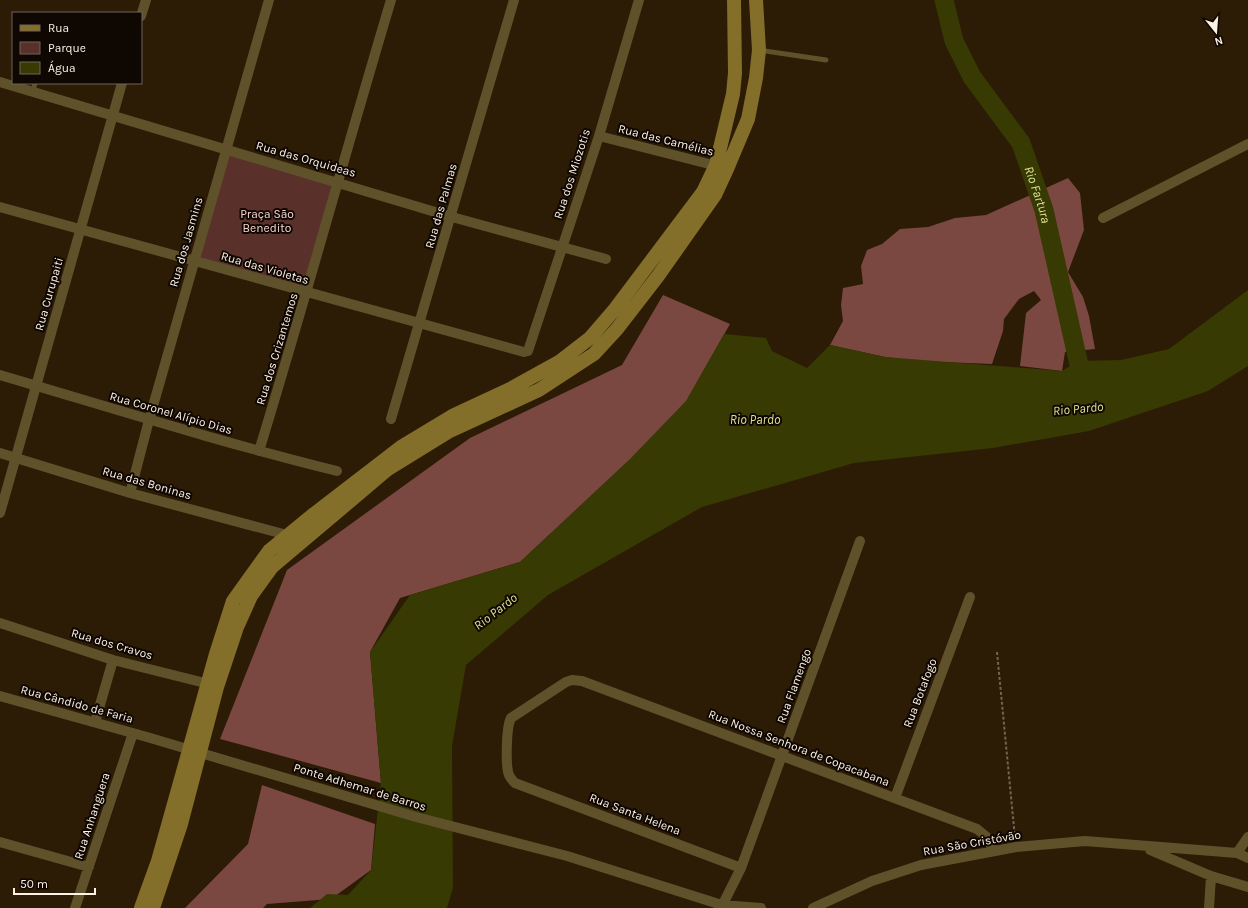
<svg xmlns="http://www.w3.org/2000/svg" width="1248" height="908" font-family="Karla,sans-serif">
<rect width="100%" height="100%" fill="#2c1b05"/>
<!-- green -->
<path fill="#5a302b" d="M229,151L338,178L307,293L194,261Z"/>
<!-- forest -->
<path fill="#7b4741" d="M1068,178L1080,193L1084,230L1068,272L1083,297L1089,316L1095,349L1065,352L1062,371L1020,366L1026,313L1041,300L1034,291L1019,299L1004,319L1003,331L992,364L917,361L885,357L830,345L843,321L841,305L843,288L863,284L861,266L867,250L882,244L900,229L928,227L955,218L986,215Z
M663,295L730,324L679,414L520,562L400,598L370,652L381,783L220,739L287,570L470,438L622,365Z
M262,785L375,824L371,870L331,899L267,904L263,908H185L248,844Z"/>
<!-- water -->
<path fill="#373a02" d="M1248,290V366L1208,391L1089,431L993,448L854,463L702,507L548,595L466,665L452,746L453,888L447,908H310L327,894L348,895L371,870L381,783L370,652L410,595L520,562L630,459L686,401L724,334L766,338L772,351L807,368L830,345L885,357L1062,371L1078,361L1121,360L1169,349Z"/>
<g fill="none" stroke-linecap="round" stroke-linejoin="round">
<!-- river -->
<path stroke="#373a02" stroke-width="19" id="s1" d="M944,0L954,41L972,77L1021,143L1044,210L1084,387"/>
<!-- path -->
<path stroke="#746451" stroke-width="2" stroke-dasharray="3 2" stroke-linecap="butt" d="M997,652L1015,838"/>
<!-- lane -->
<path stroke="#5f522a" stroke-width="5" d="M759,50L826,60
M33,91L35,83"/>
<!-- street -->
<path stroke="#5f522a" stroke-width="10" d="M141,16L146,0
M0,82L452,217L606,259
M599,136L721,167
M0,207L524,352L528,351L599,136L639,0
M1103,218L1248,144
M0,375C112,408 223,443 337,471
M391,419L514,0
M259,451C305,301 346,150 391,0
M0,453L130,493L287,535
M130,493L149,420L269,0
M0,513L122,83
M0,623L113,660L213,685
M0,696L147,737L416,817L567,856L722,905L761,908
M95,722L113,660
M895,798L970,597
M0,842L89,867
M1150,850L1211,876L1248,887
M1237,853L1248,837
M741,868L515,783C512,780 509,777 508,772C506,762 506,727 511,718L566,682L572,680L582,681L977,829L988,838L993,851
M75,908L133,733
M721,908L741,868L860,541
M813,908L872,881L921,865L1016,847L1085,841L1237,853L1248,858
M1209,908L1211,876"/>
<!-- secondary -->
<path stroke="#836e2a" stroke-width="14" d="M141,908L158,861L216,654L233,601L269,551L314,514L401,447L454,415L512,388L559,362L590,338L615,309L703,192L716,165L733,94L735,73L734,0
M153,908L181,824L217,687L237,627L251,596L272,567L388,469L448,432L539,390L594,354L617,329L658,276L715,195L727,169L748,119L756,78L759,50L756,0"/>
</g>
<g text-anchor="middle" stroke-width="4" stroke-linejoin="round" paint-order="stroke">
<!-- street labels -->
<g font-size="12" fill="#fef2e5" stroke="#0f0702">
<text transform="translate(666 140) rotate(14)" y="4">Rua das Camélias</text>
<text transform="translate(306 159) rotate(16)" y="4">Rua das Orquideas</text>
<text transform="translate(572 174) rotate(-72)" y="4">Rua dos Miozotis</text>
<text transform="translate(441 206) rotate(-74)" y="4">Rua das Palmas</text>
<text transform="translate(186 242) rotate(-74)" y="4">Rua dos Jasmins</text>
<text transform="translate(265 268) rotate(16)" y="4">Rua das Violetas</text>
<text transform="translate(49 294) rotate(-74)" y="4">Rua Curupaiti</text>
<text transform="translate(277 349) rotate(-73)" y="4">Rua dos Crizantemos</text>
<text transform="translate(171 413) rotate(16)" y="4">Rua Coronel Alípio Dias</text>
<text transform="translate(147 483) rotate(16)" y="4">Rua das Boninas</text>
<text transform="translate(112 644) rotate(16)" y="4">Rua dos Cravos</text>
<text transform="translate(794 686) rotate(-70)" y="4">Rua Flamengo</text>
<text transform="translate(920 693) rotate(-69)" y="4">Rua Botafogo</text>
<text transform="translate(77 704) rotate(15)" y="4">Rua Cândido de Faria</text>
<text transform="translate(799 748) rotate(21)" y="4">Rua Nossa Senhora de Copacabana</text>
<text transform="translate(360 787) rotate(17)" y="4">Ponte Adhemar de Barros</text>
<text transform="translate(635 814) rotate(21)" y="4">Rua Santa Helena</text>
<text transform="translate(92 816) rotate(-72)" y="4">Rua Anhanguera</text>
<text transform="translate(972 843) rotate(-10)" y="4">Rua São Cristóvão</text>
</g>
<!-- park labels -->
<g font-size="12" fill="#f8d4cf" stroke="#0f0702">
<text x="267" y="218">Praça São<tspan x="267" dy="14">Benedito</tspan></text>
</g>
<!-- water labels -->
<g font-size="13" font-style="italic" fill="#dde493" stroke="#0f0702">
<text dy="5" stroke="none"><textPath href="#s1" startOffset="219">Rio Fartura</textPath></text>
<text transform="translate(1078 408) rotate(-5)" y="5">Rio Pardo</text>
<text x="755" y="424">Rio Pardo</text>
<text transform="translate(495 611) rotate(-38)" y="5">Rio Pardo</text>
</g>
</g>
<!-- legend -->
<rect x="12" y="12" width="130" height="72" fill="#0f0702" stroke="#6f655d"/>
<rect x="20" y="25" width="20" height="6" fill="#836e2a" stroke="#6f655d"/>
<text x="48" y="32" font-size="12" fill="#fef2e5">Rua</text>
<rect x="20" y="42" width="20" height="12" fill="#5a302b" stroke="#6f655d"/>
<text x="48" y="52" font-size="12" fill="#fef2e5">Parque</text>
<rect x="20" y="62" width="20" height="12" fill="#373a02" stroke="#6f655d"/>
<text x="48" y="72" font-size="12" fill="#fef2e5">Água</text>
<!-- north arrow -->
<g transform="translate(1216 32) rotate(163)" stroke="#0f0702" stroke-width="3" paint-order="stroke">
<path d="M0-3L7 15L0 10L-7 15Z" fill="#fef2e5"/>
<text y="-6" font-size="11" font-weight="bold" text-anchor="middle" fill="#fef2e5">N</text>
</g>
<!-- scale -->
<path d="M14 888v6h81v-6" fill="none" stroke="#fef2e5" stroke-width="2"/>
<text x="20" y="888" font-size="12" fill="#fef2e5" stroke="#0f0702" stroke-width="3" paint-order="stroke">50 m</text>
</svg>
